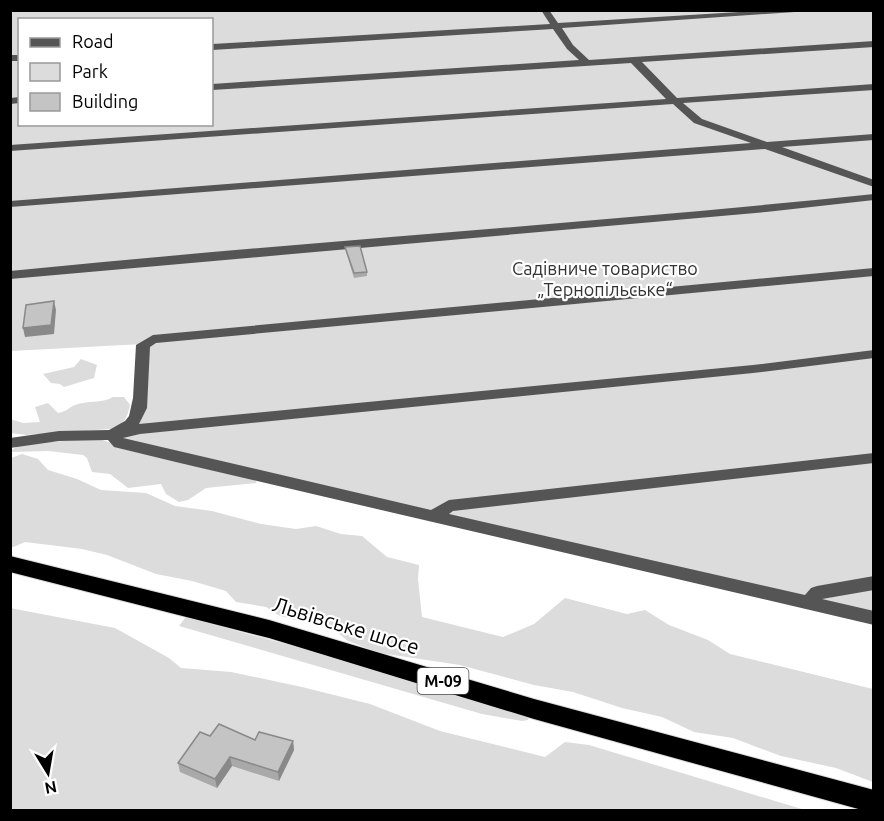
<svg xmlns="http://www.w3.org/2000/svg" width="884" height="821" font-family="Ubuntu,sans-serif">
<rect width="100%" height="100%" fill="#fff"/>
<!-- green -->
<path fill="#dcdcdc" fill-rule="evenodd" d="M11,11H873V618L119,443L132,423L143,344L11,351ZM20,20H212V124H20Z
M81,359L97,365L94,378L64,387L60,384L51,383L43,374L74,367Z
M113,397H124L130,405C127,419 124,425 110,429L26,435L11,433L10,419L23,423L40,422L35,407L48,403L58,413C68,411 68,408 75,405C88,400 101,404 113,397Z
M95,438L187,465L207,467L254,479L257,483L206,488L188,500L179,502L166,494L161,484L128,488L110,474L92,472L87,458L83,455L48,451L12,452L11,450L28,441L52,442Z
M22,454L38,459L48,470L77,479L101,490L146,493L175,506L212,511L261,524L296,529L316,526L341,534L362,536L387,557L419,565L418,579L422,617L503,637L534,624L565,598L627,614L645,610L669,625L708,640L730,654L873,689V782L836,768L781,756L733,738L694,732L662,717L622,708L573,692L534,685L460,665L380,653L348,641L324,622L299,621L280,616L266,607L236,602L226,591L192,581L156,574L107,555L82,549L25,542L11,548V458Z
M10,608L115,628L169,658L181,668L231,672L302,687L370,704L440,731L545,757L565,742L589,745L805,810H11Z
M186,617L515,707L529,716L528,720L522,721L482,714L179,626Z"/>
<g fill="none" stroke-linecap="round" stroke-linejoin="round">
<defs>
<path id="highway" d="M10,556L269,620L534,699L874,790V810H862L534,719L269,638L10,572Z"/>
</defs>
<!-- highway casing -->
<use href="#highway" stroke="#dbdbdb" stroke-width="2"/>
<!-- minor -->
<path fill="#555" fill-rule="evenodd" d="M541,10H549L558,23L771,10H824L562,28L573,45L589,60L874,41V47L642,62L677,98L874,84V90L683,103L702,119L767,142L874,134V140L782,147L874,180V187L765,149L10,207V201L751,143L694,123L673,104L10,151V145L666,99L631,63L212,90V84L579,60L567,49L553,29L212,50V44L550,24Z
M10,55H20V61H10Z
M20,97V103L10,104V98Z
M874,194V200L766,212L10,279V271C298,242 586,224 874,194Z
M874,268V276L156,343L150,347L147,408L139,424L753,365L874,350V358L753,373L140,434L123,438L431,510L449,500L874,453V463L453,511L449,514L805,595L811,588L817,586L874,576V590L822,599L874,611V625L184,464L114,447L108,440L59,441L10,448V438L59,431L109,430L125,421L129,416L133,398L136,345L153,335Z"/>
<!-- highway -->
<use href="#highway" fill="#000" fill-rule="evenodd"/>
</g>
<!-- wall -->
<path fill="#a9a9a9" d="M345,247L367,272V276L354,278L346,252Z
M210,736L255,740L293,741L294,750L279,781L232,766L217,788L180,772L178,763Z"/>
<!-- shaded-wall -->
<path fill="#898989" d="M54,301L56,310L54,334L25,337L23,328Z
M293,741L294,750L279,781L278,772Z
M230,757L232,766L217,788L215,779Z"/>
<!-- building -->
<path fill="#c4c4c4" stroke="#898989" stroke-width="1.5" d="M360,246L367,272L354,273L345,247Z
M54,301L51,325L23,328L26,305Z
M219,724L255,740L259,732L293,741L278,772L230,757L215,779L178,763L200,732L210,736Z"/>
<g text-anchor="middle" stroke-width="4.5" stroke-linejoin="round" paint-order="stroke">
<!-- shield labels -->
<rect fill="#fff" stroke="#4c4c4c" stroke-width="1.5" x="417.5" y="668" width="51" height="26" rx="4.5"/>
<g font-size="16" font-weight="bold" fill="#000">
<text x="443" y="687">М-09</text>
</g>
<!-- park labels -->
<g font-size="18" fill="#333" stroke="#fff">
<text x="605" y="275">Садівниче товариство<tspan x="605" dy="21">„Тернопільське“</tspan></text>
</g>
<!-- near-street labels -->
<g font-size="21" fill="#000" stroke="#fff">
<text transform="translate(346 626) rotate(17)" y="7">Львівське шосе</text>
</g>
</g>
<!-- border -->
<rect width="884" height="821" fill="none" stroke="#000000" stroke-width="24"/>
<!-- legend -->
<rect x="18" y="18" width="195" height="108" fill="#ffffff" stroke="#999999" stroke-width="1.5"/>
<rect x="30" y="38" width="30" height="9" fill="#555555" stroke="#999999" stroke-width="1.5"/>
<text x="72" y="48" font-size="18" fill="#000000">Road</text>
<rect x="30" y="63" width="30" height="18" fill="#dcdcdc" stroke="#999999" stroke-width="1.5"/>
<text x="72" y="78" font-size="18" fill="#000000">Park</text>
<rect x="30" y="93" width="30" height="18" fill="#c4c4c4" stroke="#999999" stroke-width="1.5"/>
<text x="72" y="108" font-size="18" fill="#000000">Building</text>
<!-- north arrow -->
<g transform="translate(48 773) rotate(169)" stroke="#ffffff" stroke-width="4.5" paint-order="stroke">
<path d="M0-4.5L10 22L0 15L-10 22Z" fill="#000000"/>
<text y="-9" font-size="16" font-weight="bold" text-anchor="middle" fill="#000000">N</text>
</g>
</svg>
